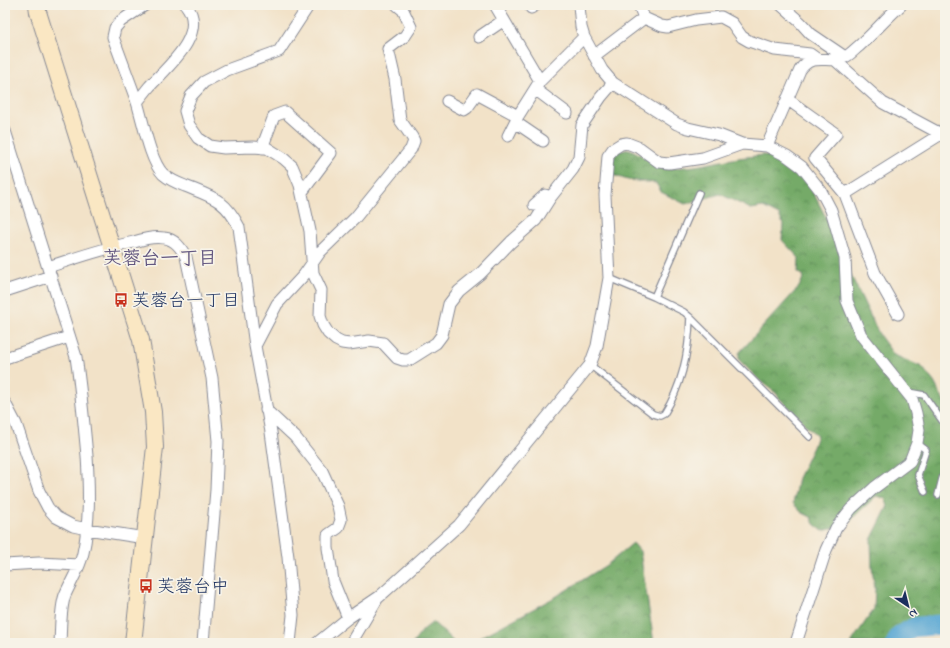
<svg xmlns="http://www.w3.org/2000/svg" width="950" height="648" font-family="'Indie Flower','Klee One',sans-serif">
<defs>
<pattern id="forest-crowns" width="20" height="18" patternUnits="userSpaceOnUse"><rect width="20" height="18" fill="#74aa67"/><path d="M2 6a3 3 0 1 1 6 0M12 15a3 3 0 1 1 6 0" fill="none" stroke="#5e8b58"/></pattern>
</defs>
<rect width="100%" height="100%" fill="#f7f3e8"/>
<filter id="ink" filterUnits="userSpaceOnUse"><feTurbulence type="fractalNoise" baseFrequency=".025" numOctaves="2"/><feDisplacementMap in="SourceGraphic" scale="8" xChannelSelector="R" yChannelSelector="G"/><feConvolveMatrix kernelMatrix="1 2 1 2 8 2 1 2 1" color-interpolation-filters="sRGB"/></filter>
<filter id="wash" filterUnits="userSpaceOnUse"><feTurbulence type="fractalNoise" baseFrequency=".012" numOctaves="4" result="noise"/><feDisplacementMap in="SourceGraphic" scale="16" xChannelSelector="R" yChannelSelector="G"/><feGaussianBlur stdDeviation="0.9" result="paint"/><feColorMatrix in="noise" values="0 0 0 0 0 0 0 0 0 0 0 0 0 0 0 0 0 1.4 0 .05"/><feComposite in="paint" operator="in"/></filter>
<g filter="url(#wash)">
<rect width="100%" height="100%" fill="#f2e2c8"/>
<!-- forest -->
<path fill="url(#forest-crowns)" stroke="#486c62" d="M630,149L666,169L695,166L738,158L763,155L784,159L803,173L831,227L838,248L880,336L894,355L922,367L934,382L945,403V619L905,626L890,643H851L874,609L875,589L872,568L871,540L888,506L885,498L876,496L845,525L823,531L814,524L811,517L801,512L793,503L798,478L813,447L817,435L807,427L798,416L780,399L776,393L761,382L739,360V353L799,287L804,276L798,272L799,258L782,240L783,224L779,215L763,207L751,209L720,194L685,204L661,192L656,183L628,180L612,175L609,170L616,152Z
M633,543L640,551L654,643H470L557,596L608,564Z
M433,622L455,643H413L423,630Z"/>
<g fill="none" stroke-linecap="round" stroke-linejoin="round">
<!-- river -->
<path stroke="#5aa7d3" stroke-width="20" d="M896,643L900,635L915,627L945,624"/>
</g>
</g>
<g filter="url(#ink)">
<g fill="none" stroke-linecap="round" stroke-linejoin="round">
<defs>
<path id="lane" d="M609,278L654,297L699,193
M690,317L810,437
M590,365L653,414L660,416L664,414C682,386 689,350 690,317L684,312L654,297
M908,392L924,395L945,425
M917,443L926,450L918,475L925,492
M938,495L945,467"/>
<path id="street" d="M186,5C209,34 166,68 149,87C145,92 141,97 137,102C143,121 150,161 163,174C170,180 177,183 185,186C212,197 225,199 239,227L255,346L271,432L288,557L293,615L290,643
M309,5L279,51L227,70L204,82L191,96L185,111L189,125L198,138L210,146L224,148L253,147L267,148L283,158L292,166L300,185L310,231L313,273L321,290L320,316L323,325L328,333L336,340L342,343L349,344L369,341L383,343L397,358L403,360H409L436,343L442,335L449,304L459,291L480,274L511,242L536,220L550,198L573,169L579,157L582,125L601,97L613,83
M495,5L540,81
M579,5L581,27L584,37L602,70L613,83L677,124L688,128L719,135L742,144
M639,5L644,18L662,26L668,27L696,20L721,17L732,23L742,37L749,41L775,50L810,54L817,59
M781,5L800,22L811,34L845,57
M531,8L536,5
M479,37L504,20
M594,56L644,18
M835,60L883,103L941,134
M535,89L567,113
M787,99L836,134L815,158L845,194L941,134L945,128
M447,101L464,110L467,108L477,94L518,116
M137,102L113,37L115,28L121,21L145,5
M515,122L543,141
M5,131L76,357C81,390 84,423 87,456C89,488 90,522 83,553C80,568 71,581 65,595C60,609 61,628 60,643
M508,136L518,116L540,81L584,37
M767,146L800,70C813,51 829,65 845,57C850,55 855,49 859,46C874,33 886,18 901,5
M262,148L274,116L285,112L331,153L302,192
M845,194L875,273L898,314
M534,205L545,195L549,197
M48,267C76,258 104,248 134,242C143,239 154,236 164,238C175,239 181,248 186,257L212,378L218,441L216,490L203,643
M5,291L51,276
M255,346L277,304L304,275L320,252L355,218L411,149L414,141L412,137L400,120L395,79L388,49L405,36L411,27L403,10L397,5
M5,358L69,337
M5,403L16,424L39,491L48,508L56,517L73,526L87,529L145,538
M266,410L295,437L322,471L338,506L341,520L338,528L328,535V548L333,581L348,618
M5,565L39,563L79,565
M317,643L348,618L379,597L459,525L590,365L597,346L609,278L605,195L608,156L613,149L621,144L627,143L640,148L659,162L669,163L703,158L742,144L767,146L787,156L802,167L821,191L831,210L845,258L847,301L861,335L912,399L916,413L919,430L917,443L910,461L874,488L851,509L836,528L826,550L796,643
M351,643L376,601"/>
<path id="secondary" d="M37,5L38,12L141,340L153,412L155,447L133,643"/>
</defs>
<!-- lane casing -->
<use href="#lane" stroke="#868893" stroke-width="8"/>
<!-- street casing -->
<use href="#street" stroke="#868893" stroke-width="13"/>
<!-- secondary casing -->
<use href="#secondary" stroke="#868893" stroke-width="18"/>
<!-- lane -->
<use href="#lane" stroke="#fff" stroke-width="5.5"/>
<!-- street -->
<use href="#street" stroke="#fff" stroke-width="11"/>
<!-- secondary -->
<use href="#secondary" stroke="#fae7c3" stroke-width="16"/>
</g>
</g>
<!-- icons -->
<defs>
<symbol id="bus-bare" viewBox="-9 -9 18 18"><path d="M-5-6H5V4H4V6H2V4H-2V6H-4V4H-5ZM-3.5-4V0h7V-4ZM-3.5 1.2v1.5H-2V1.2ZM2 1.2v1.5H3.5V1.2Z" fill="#c8321e" stroke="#f7f3e8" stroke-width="2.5" paint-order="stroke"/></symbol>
</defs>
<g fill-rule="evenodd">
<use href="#bus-bare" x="111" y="290" width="20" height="20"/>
<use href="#bus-bare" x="136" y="576" width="20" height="20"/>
</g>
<g text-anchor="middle" stroke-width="3.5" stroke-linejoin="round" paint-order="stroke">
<!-- poi labels -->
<g font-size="18" fill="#1b2f5e" stroke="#f7f3e8" text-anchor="start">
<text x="132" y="306">芙蓉台一丁目</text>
<text x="157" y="592">芙蓉台中</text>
</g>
<!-- neighbourhood labels -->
<g font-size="19" font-weight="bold" fill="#645881" stroke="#f7f3e8">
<text x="160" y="264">芙蓉台一丁目</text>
</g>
</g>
<!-- margin -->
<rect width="950" height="648" fill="none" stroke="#f7f3e8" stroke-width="20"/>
<!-- north arrow -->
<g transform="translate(908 606) rotate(145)" stroke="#f7f3e8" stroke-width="3" paint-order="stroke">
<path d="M0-3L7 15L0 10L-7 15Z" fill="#1b2f5e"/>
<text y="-6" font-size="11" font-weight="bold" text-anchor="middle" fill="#1b2f5e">N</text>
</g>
</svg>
